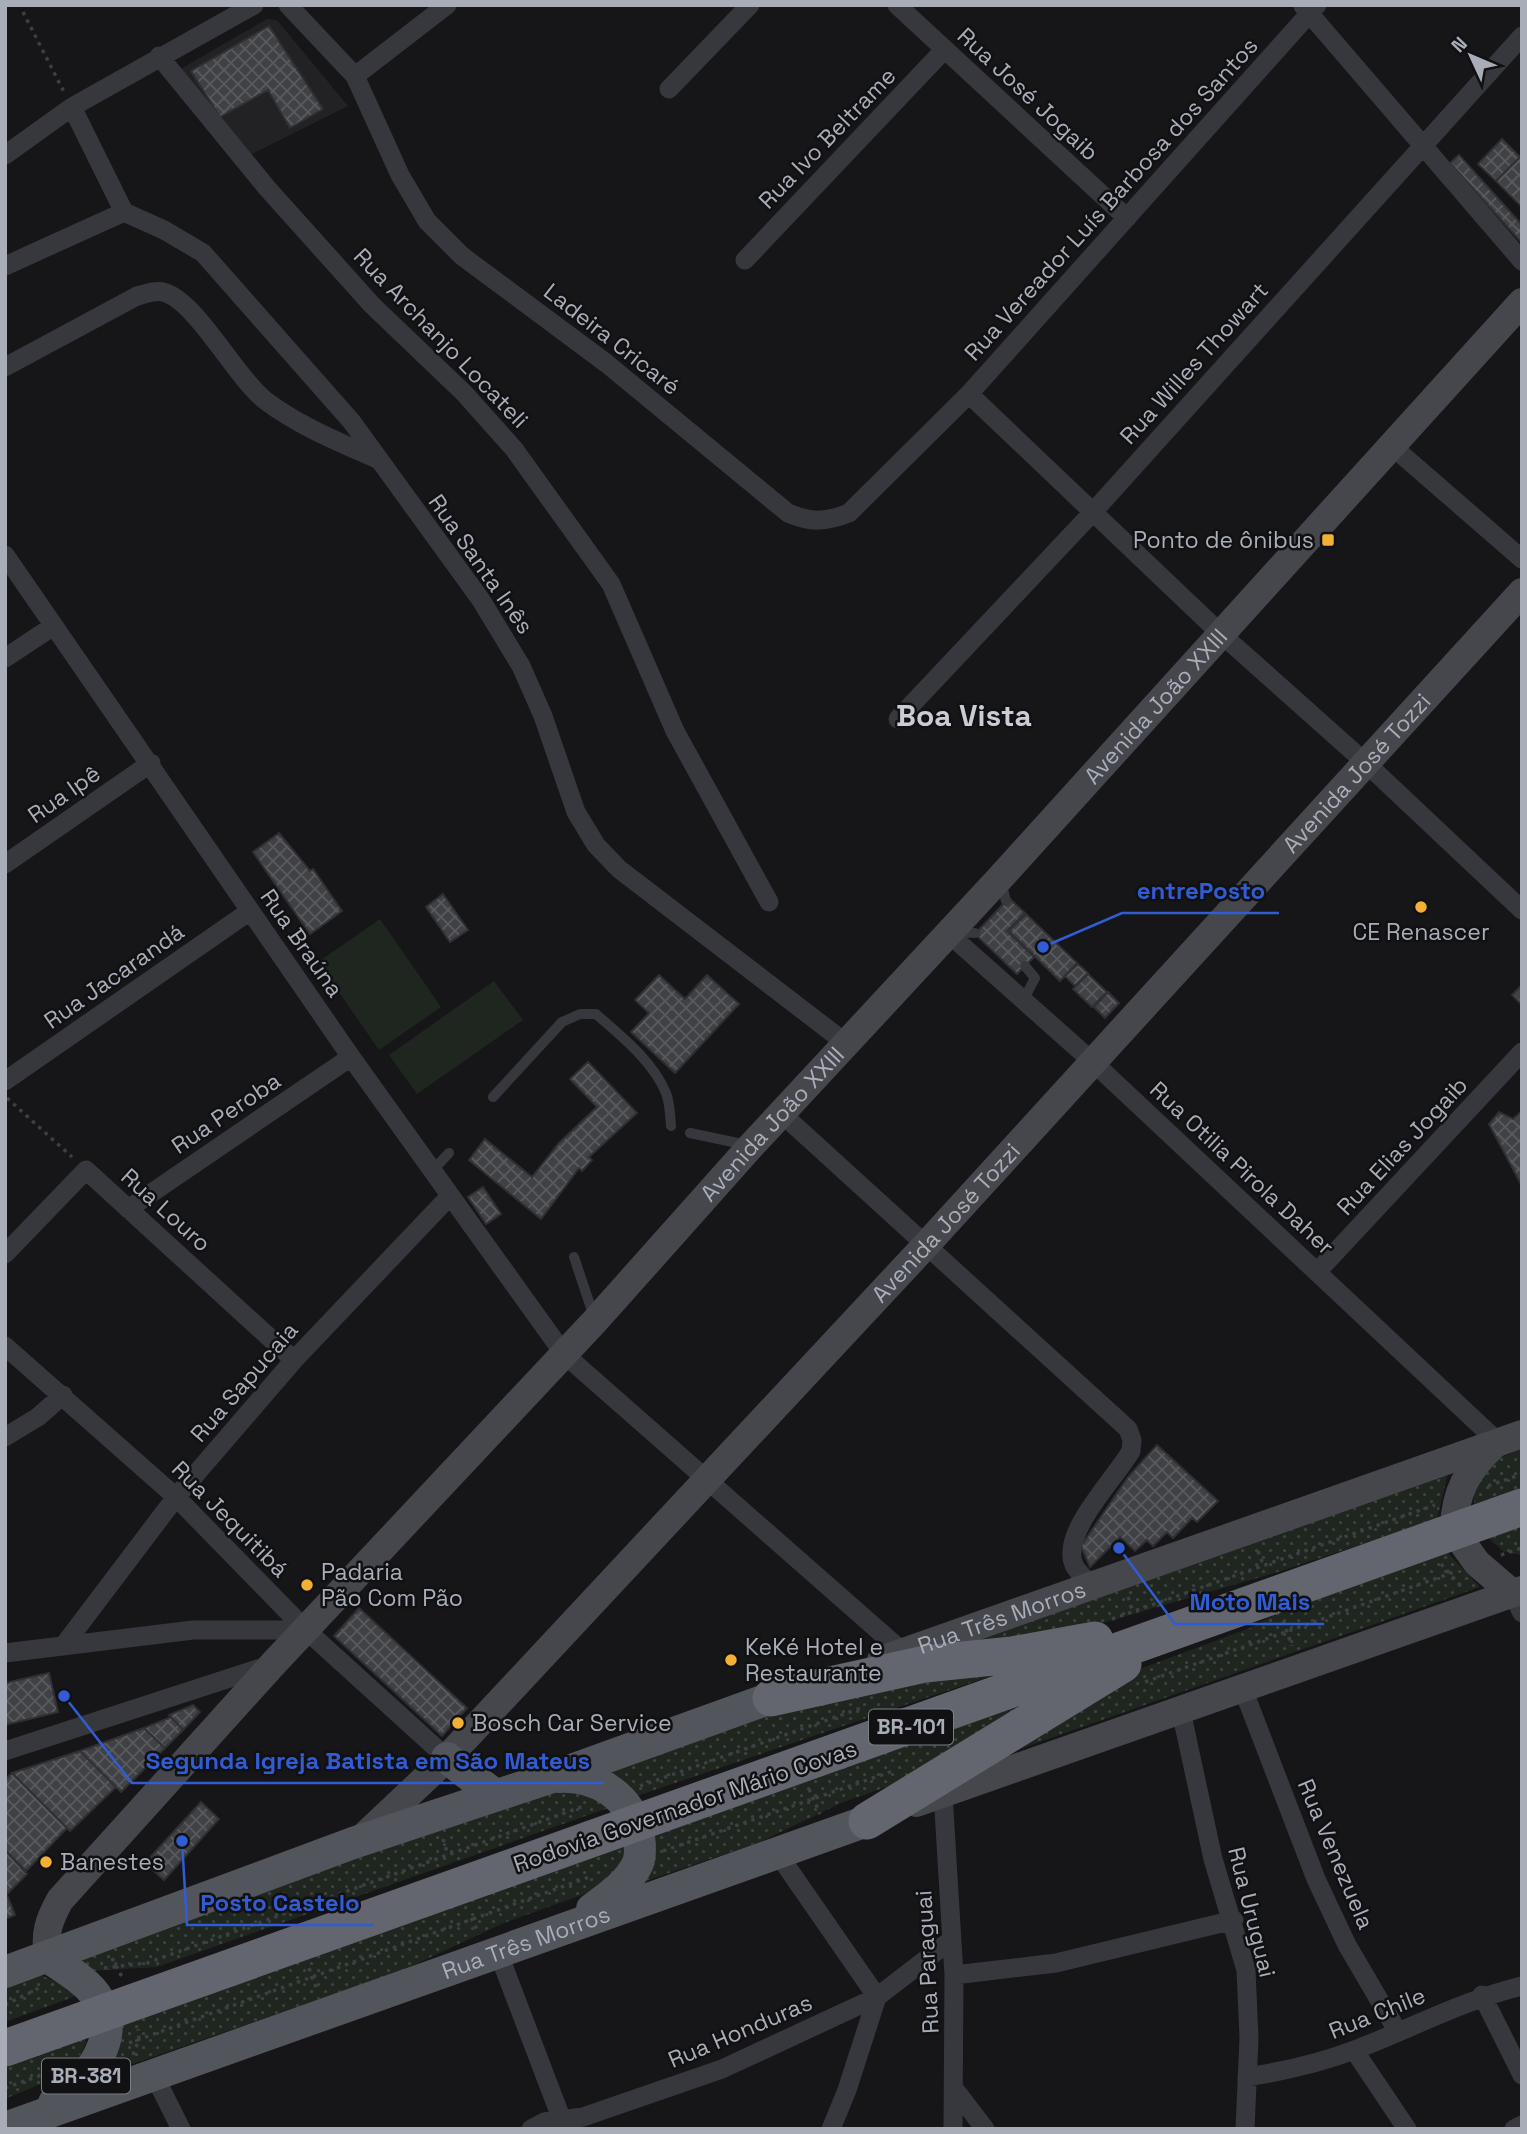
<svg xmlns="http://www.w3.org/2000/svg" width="1527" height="2134" font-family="'Space Grotesk',sans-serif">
<defs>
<pattern id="grass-dots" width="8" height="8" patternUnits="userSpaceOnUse" patternTransform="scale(1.75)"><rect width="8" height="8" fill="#1e261f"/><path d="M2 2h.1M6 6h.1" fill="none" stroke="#3c433d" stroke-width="1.8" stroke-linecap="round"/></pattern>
<pattern id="building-cross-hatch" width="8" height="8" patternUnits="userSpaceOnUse" patternTransform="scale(1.75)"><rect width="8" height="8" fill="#404145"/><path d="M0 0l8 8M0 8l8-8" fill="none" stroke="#595a5e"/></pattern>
</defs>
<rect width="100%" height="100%" fill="#161618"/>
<!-- built -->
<path fill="#222225" d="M267,19L277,20L348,106L250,155L177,71Z"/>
<!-- grass -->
<path fill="url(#grass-dots)" d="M1522,1449V1491L1475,1508L1473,1492L1492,1461Z
M1450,1465L1437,1519L1278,1572L1034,1643L901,1659Z
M1522,1525V1555L1504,1552L1487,1537Z
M1447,1552L1480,1587L968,1767L1118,1677L1250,1628L1285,1609Z
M1047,1657L634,1797L611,1772L837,1691Z
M1085,1681L909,1779L841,1803L760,1842L637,1884L648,1835Z
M551,1782L614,1806L157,1967L89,1971L75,1953Z
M628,1844L623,1867L601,1888L504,1923L403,1970L104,2074L114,2027Z
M36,1973L68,1987L76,1996L5,2022V1978Z
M88,2032C86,2071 35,2086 5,2099V2062Z"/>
<!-- pitch -->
<path fill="#1e261f" d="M380,919L441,1007L379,1050L318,962Z
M494,981L523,1020L417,1094L389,1055Z"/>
<!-- building -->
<path fill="url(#building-cross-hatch)" stroke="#303034" stroke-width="2" d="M269,26L323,109L290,128L268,90L220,117L191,71Z
M1502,139L1520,157L1496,181L1478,164Z
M1459,155L1522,225V243L1450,163Z
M1520,157L1522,159V207L1496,181Z
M279,833L310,871L313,869L342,911L310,934L253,852Z
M443,894L468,930L450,942L426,907Z
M1009,898L1025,913L1007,931L1034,957L1017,974L975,934Z
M1026,914L1077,963L1060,981L1009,931Z
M1078,964L1088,973L1075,986L1065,976Z
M1088,974L1107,992L1092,1007L1073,989Z
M659,975L685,999L707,975L739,1004L675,1073L631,1032L649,1013L635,1000Z
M1522,985V1001L1520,1003L1512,995Z
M1108,992L1119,1003L1105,1018L1094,1007Z
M588,1062L637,1113L589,1157L592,1160L582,1171L579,1168L541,1219L469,1160L485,1139L532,1177L559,1143L597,1107L570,1079Z
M1522,1111V1186L1489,1124L1499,1112L1513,1119Z
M483,1187L501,1214L486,1224L468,1197Z
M1157,1445L1218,1501L1197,1522L1192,1518L1173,1538L1167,1532L1153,1546L1147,1540L1135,1551L1120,1537L1090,1567L1081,1546L1128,1477Z
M359,1608L467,1708L442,1736L334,1636Z
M49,1673L58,1712L5,1725V1683Z
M193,1705L200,1712L183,1730L169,1715Z
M171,1717L183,1730L165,1748L144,1728Z
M144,1728L165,1748L121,1792L80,1751Z
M80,1751L116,1787L70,1831L12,1773Z
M12,1773L67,1828L26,1871L5,1850V1780Z
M201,1802L219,1819L164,1880L145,1863Z
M5,1850L27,1874L7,1894L5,1890Z
M5,1890L15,1915L5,1919Z"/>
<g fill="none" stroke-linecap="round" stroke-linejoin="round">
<!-- path -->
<path stroke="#3d3f44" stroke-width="3.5" stroke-dasharray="3.5 5" stroke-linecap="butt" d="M23,12L64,92
M7,1098L72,1157
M1488,1486L1522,1474
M1258,1551L1264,1567
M1501,1555L1522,1548
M1441,1564L1462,1587
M1128,1597L1133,1612
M1112,1619L1435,1505
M1283,1621L1292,1646
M1145,1682L1454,1572
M640,1786L864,1707
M809,1789L820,1814
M443,1839L448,1855
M663,1851L893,1771
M283,1895L289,1911
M471,1918L479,1933
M112,1958L123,1979
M104,1968L147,1963L584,1806
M309,1968L317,1990
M5,2005L41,1987
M129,2043L592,1876
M133,2055L139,2039L138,2029
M5,2088L53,2071"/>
<!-- lane -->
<path stroke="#37383d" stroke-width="10" d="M1001,881L1006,901
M955,932L975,933
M1024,999L1035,978L1025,966
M493,1097L562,1022L580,1014H596C621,1036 653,1061 666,1093C670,1103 670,1116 671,1126
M690,1133L747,1145
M432,1171L449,1153
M574,1257L594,1317"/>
<!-- street -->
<path stroke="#37383d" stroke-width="19" d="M288,5L355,76L400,175L427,221L462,256L606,363L788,513C811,523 826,522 849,513L969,394L1317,5
M897,5L1127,218
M1303,6L1522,261
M159,56L267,188L372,305L464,393L514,449L611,584L675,731L769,902
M355,76L447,5
M669,89L750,5
M72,107L124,212L164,230L203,253L352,422L481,600L521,666L543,716L576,812L596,845L619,869L847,1044
M5,155L72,107L254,5
M745,260L944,50
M5,266L124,212
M5,367L137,296C145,294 155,290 163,292C196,300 235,377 266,401C299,426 339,442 377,459
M969,394L1220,633L1367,764L1522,910
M1393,447L1522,559
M5,555L351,1057L564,1354L903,1652
M5,658L52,627
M898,719L1093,512L1522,36
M5,864L151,763
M949,934L1094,1063L1498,1442
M5,1081L250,911
M781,1113L1128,1429L1132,1440L1131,1451C1115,1479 1060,1533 1074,1565C1077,1572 1087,1580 1092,1586
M128,1209L351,1057
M5,1254L86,1170L294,1360
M1317,1272L1522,1052
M5,1346L176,1497L306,1630L447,1758
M5,1437L38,1417L63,1395
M1512,1593L1522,1613
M64,1645L176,1497L294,1360L449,1197
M5,1653L193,1630H306
M1243,1689L1316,1879L1347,1945L1398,2032
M1181,1711L1213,1859L1246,1970L1249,2038L1245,2129
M5,1751L270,1665
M943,1794L954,1975L953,2129
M778,1854L877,1997
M498,1952L565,2128
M954,1975L1056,1963L1234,1920
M1482,1995L1522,2075
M1354,2050L1407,2129
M154,2075L181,2129
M1247,2077C1285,2071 1321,2063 1357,2049C1412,2028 1464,2000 1522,1986
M956,2091L985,2129
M531,2129L544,2122L583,2117L722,2069L877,1997L951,1940
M831,2129L847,2090L877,1997
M1514,2129L1522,2125"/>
<!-- secondary -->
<g stroke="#45474d" stroke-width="28">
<path d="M1495,1444C1467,1469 1454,1494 1454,1531L1477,1563L1512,1593"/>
<path id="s1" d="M881,1660L1522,1434"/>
<path d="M916,1803L1522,1590"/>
<path id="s2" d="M358,1842L447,1758L926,1245L1522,592"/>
<path id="s3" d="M48,1957C44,1933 49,1920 60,1900L274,1663L595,1321L751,1146L1000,878L1522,302"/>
</g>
<!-- primary -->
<g stroke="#53555c" stroke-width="32">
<path d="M447,1758L495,1795"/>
<path d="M559,1777C597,1775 631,1796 639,1836C640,1844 641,1855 638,1863C629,1883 610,1896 592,1909"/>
<path d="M48,1957C64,1968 82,1978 95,1994C127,2036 87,2080 54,2103"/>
<path d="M5,1972L353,1843L549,1778L771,1698"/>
<path id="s4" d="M5,2128L867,1821"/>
</g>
<!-- highway -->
<path stroke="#63666e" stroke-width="37" d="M771,1698L925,1664L1012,1655L1095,1640
M867,1821L1123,1664
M5,2048L1522,1507"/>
</g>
<!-- markers -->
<g fill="#f2b134" stroke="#111113" stroke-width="2.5">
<rect x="1321" y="533" width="14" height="14" rx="3.5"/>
<circle cx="1421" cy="907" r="7"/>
<circle cx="307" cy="1585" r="7"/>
<circle cx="731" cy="1660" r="7"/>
<circle cx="458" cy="1723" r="7"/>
<circle cx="46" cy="1862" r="7"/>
</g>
<g text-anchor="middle" stroke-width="5" stroke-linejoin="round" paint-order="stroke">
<!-- shield labels -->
<g fill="#111113" stroke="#7b7e86" stroke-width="2">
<rect x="869" y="1709.5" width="84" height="35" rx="5"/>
<rect x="42" y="2058.5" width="88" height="35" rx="5"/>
</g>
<g font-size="21" font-weight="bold" fill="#a8adb8">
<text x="911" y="1734">BR-101</text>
<text x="86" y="2083">BR-381</text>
</g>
<!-- street labels -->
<g font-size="23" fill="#a8adb8" stroke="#111113">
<text transform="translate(1028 94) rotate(43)" y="8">Rua José Jogaib</text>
<text transform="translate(827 138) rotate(-46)" y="8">Rua Ivo Beltrame</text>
<text transform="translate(1111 199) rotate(-48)" y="8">Rua Vereador Luís Barbosa dos Santos</text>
<text transform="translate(441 338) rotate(46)" y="8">Rua Archanjo Locateli</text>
<text transform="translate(612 339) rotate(38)" y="8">Ladeira Cricaré</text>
<text transform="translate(1194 363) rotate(-48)" y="8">Rua Willes Thowart</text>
<text transform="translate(481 564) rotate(55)" y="8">Rua Santa Inês</text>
<text dy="8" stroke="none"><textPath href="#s3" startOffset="1680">Avenida João XXIII</textPath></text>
<text dy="8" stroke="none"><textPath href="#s2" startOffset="1463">Avenida José Tozzi</textPath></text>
<text transform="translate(64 794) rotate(-35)" y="8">Rua Ipê</text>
<text transform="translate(302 943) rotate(55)" y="8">Rua Braúna</text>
<text transform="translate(114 976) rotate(-35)" y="8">Rua Jacarandá</text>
<text transform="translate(226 1113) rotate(-34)" y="8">Rua Peroba</text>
<text dy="8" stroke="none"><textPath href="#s3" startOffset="1113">Avenida João XXIII</textPath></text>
<text transform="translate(1402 1146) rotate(-47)" y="8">Rua Elias Jogaib</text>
<text transform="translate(1242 1168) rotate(43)" y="8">Rua Otilia Pirola Daher</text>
<text transform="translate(166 1210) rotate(42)" y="8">Rua Louro</text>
<text dy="8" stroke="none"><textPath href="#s2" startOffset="854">Avenida José Tozzi</textPath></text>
<text transform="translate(244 1382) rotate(-49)" y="8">Rua Sapucaia</text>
<text transform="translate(230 1519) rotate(45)" y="8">Rua Jequitibá</text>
<text dy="8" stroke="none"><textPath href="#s1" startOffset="128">Rua Três Morros</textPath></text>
<text transform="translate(685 1806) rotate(-19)" y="8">Rodovia Governador Mário Covas</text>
<text transform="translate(1336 1854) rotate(67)" y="8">Rua Venezuela</text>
<text transform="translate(1252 1912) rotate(76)" y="8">Rua Uruguai</text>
<text dy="8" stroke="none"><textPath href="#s4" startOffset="553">Rua Três Morros</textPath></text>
<text transform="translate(927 1962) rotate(-93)" y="8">Rua Paraguai</text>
<text transform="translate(1377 2013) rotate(-22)" y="8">Rua Chile</text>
<text transform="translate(740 2031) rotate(-23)" y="8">Rua Honduras</text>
</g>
<!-- poi labels -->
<g font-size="23" fill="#a8adb8" stroke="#111113" text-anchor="start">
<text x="1314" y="548" text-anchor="end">Ponto de ônibus</text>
<text x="1421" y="940" text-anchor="middle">CE Renascer</text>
<text x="321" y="1580">Padaria<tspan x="321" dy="26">Pão Com Pão</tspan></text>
<text x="745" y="1655">KeKé Hotel e<tspan x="745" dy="26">Restaurante</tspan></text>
<text x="472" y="1731">Bosch Car Service</text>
<text x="60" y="1870">Banestes</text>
</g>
<!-- district labels -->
<g font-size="30" font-weight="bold" fill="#c9ccd4" stroke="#111113">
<text x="964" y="726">Boa Vista</text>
</g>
</g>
<!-- callouts -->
<path fill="none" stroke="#325cd3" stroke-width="2.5" d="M1043 947L1122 913H1279M1119 1548L1175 1624H1324M64 1696L132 1783H604M182 1841L187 1925H374"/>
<g fill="#325cd3" stroke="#111113" stroke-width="2.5">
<circle cx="1043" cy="947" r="7"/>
<circle cx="1119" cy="1548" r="7"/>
<circle cx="64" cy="1696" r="7"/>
<circle cx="182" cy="1841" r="7"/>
</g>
<g font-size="24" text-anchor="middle" font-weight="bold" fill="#325cd3" stroke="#111113" stroke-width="5" stroke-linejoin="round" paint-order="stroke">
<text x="1201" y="899">entrePosto</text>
<text x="1250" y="1610">Moto Mais</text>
<text x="368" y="1769">Segunda Igreja Batista em São Mateus</text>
<text x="280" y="1911">Posto Castelo</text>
</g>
<!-- border -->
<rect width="1527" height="2134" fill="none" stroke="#a8adb8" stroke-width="14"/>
<!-- north arrow -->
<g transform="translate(1471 56) rotate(314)" stroke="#111113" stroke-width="5" paint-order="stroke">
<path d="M0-5L12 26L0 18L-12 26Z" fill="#a8adb8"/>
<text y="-10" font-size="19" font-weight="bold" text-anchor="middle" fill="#a8adb8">N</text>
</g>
</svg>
